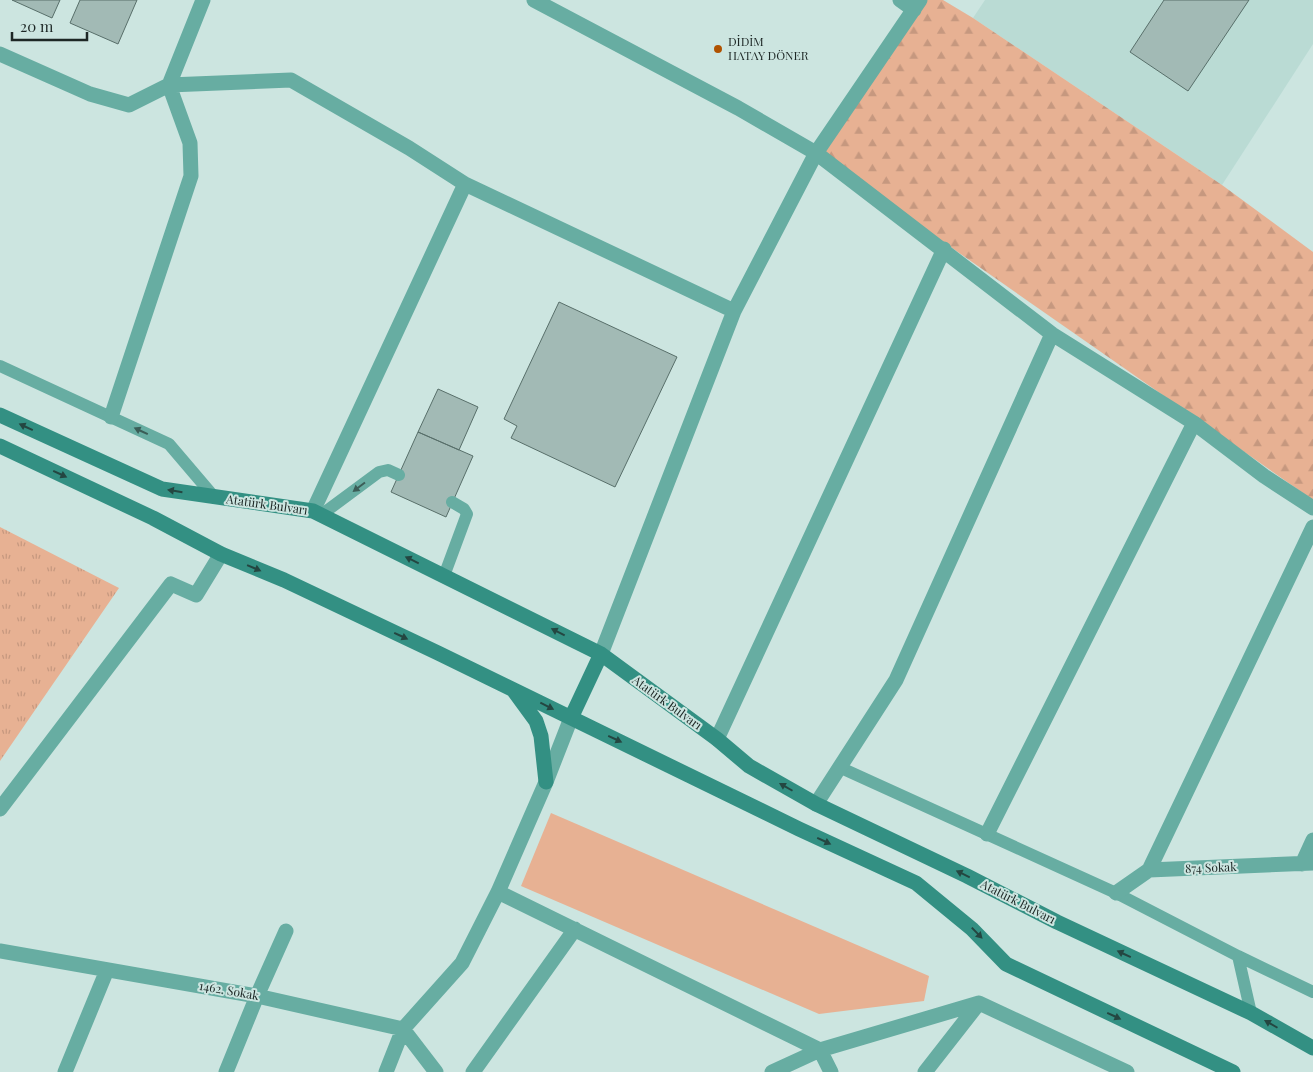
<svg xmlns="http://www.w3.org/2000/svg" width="1313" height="1072" font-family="'Playfair Display',serif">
<defs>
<pattern id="grass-tufts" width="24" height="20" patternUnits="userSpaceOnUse" patternTransform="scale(1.25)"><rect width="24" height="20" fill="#e7b193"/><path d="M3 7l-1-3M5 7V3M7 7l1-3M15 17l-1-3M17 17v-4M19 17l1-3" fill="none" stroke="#c6987f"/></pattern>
<pattern id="forest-firs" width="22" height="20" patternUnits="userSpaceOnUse" patternTransform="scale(1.25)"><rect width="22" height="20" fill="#e7b193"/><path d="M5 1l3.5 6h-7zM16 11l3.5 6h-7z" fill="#c6987f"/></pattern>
</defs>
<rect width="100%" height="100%" fill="#cce5e0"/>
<!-- built -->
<path fill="#badbd4" d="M985,0H1313V44L1222,185L973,18Z"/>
<!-- grass -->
<path fill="url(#grass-tufts)" d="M0,527L119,588L0,761Z"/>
<!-- forest -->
<path fill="url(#forest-firs)" d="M920,0H943L973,18L1222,185L1313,252V500L816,153Z"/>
<!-- park -->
<path fill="#e7b193" d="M551,813L929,976L924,1001L819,1014L521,886Z"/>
<!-- building -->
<path fill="#a2bab5" stroke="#586f6a" d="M12,0H60L52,18Z
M80,0H137L118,44L70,23Z
M1164,0H1249L1188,91L1130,52Z
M559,302L677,357L615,487L511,438L517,426L504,419Z
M438,389L478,407L459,450L418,432Z
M418,432L473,456L446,517L391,492Z"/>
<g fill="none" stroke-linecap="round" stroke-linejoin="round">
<!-- lane -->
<path stroke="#67ada2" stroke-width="12" d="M0,366L169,444L215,498
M321,515L379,472L388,470L399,475
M444,576L467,514L464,509L452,502
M839,767L1116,893L1238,956L1251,1013
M1238,956L1313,992"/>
<!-- street -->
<path stroke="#67ada2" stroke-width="15" d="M534,0L738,108L816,153L1052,334L1194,423L1264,476L1313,508
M900,0L914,10
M0,54L90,94L129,105L169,85L203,0
M111,417L191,176L190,143L169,85L291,80L409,148L465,184L734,311
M313,511L465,184
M601,654L734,311L816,153L920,0
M717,739L944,249
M816,804L896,680L1052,334
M0,809L171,584L196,595L221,554
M987,834L1194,423
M1302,864L1313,840
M1149,870L1313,527
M498,892L820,1050L831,1072
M1116,893L1149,870L1313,863
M0,951L257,996L403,1029L436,1072
M65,1072L107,970
M226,1072L257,996L286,931
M386,1072L403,1029L462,963L498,892L546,782L571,718
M473,1072L575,929
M772,1072L820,1050L979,1003L1127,1072
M925,1072L979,1003"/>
<!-- secondary -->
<path stroke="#339083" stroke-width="15" d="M0,415L162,489L313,511L601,654L717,739L749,766L816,804L967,876L1057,922L1251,1013L1313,1048
M0,446L153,518L221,554L284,580L438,653L799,829L916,883L972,929L1006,964L1233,1072
M514,691L536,721L541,736L546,782
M571,718L601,654"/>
</g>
<!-- one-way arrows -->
<defs><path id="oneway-solid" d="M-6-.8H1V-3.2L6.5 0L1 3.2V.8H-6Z" transform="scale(1.25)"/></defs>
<g fill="#244641">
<use href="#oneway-solid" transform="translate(26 427) rotate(-155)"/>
<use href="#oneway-solid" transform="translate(60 474) rotate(25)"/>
<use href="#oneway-solid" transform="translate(175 491) rotate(-171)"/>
<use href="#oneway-solid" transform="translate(412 560) rotate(-154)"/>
<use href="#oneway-solid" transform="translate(254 568) rotate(23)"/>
<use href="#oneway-solid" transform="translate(558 632) rotate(-153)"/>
<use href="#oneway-solid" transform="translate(401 636) rotate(25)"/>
<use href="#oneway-solid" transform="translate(547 706) rotate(27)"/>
<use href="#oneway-solid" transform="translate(615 739) rotate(25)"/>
<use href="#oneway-solid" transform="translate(786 787) rotate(-150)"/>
<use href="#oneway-solid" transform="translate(824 841) rotate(25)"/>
<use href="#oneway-solid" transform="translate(963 874) rotate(-154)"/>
<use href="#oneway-solid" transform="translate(977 933) rotate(46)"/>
<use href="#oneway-solid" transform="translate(1124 954) rotate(-155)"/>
<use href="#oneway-solid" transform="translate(1114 1016) rotate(25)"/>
<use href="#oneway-solid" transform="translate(1271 1024) rotate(-150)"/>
</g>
<g fill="#3b5d57">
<use href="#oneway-solid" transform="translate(141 431) rotate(-155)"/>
<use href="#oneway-solid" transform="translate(359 487) rotate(143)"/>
</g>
<!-- markers -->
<circle fill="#b05200" stroke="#cce5e0" stroke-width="2" cx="718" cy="49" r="5"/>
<g text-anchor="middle" stroke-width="4" stroke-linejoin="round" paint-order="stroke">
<!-- poi labels -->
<g font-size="12" fill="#1d2725" stroke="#cce5e0" text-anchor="start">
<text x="728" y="46">DİDİM<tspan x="728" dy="14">HATAY DÖNER</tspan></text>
</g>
<!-- street labels -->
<g font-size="12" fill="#1d2725" stroke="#cce5e0">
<text transform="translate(267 505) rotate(8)" y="4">Atatürk Bulvarı</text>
<text transform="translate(667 703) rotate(36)" y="4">Atatürk Bulvarı</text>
<text transform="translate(1211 868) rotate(-2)" y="4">874 Sokak</text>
<text transform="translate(1018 902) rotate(27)" y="4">Atatürk Bulvarı</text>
<text transform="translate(229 991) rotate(10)" y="4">1462. Sokak</text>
</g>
</g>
<!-- scale -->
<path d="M12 32v8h75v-8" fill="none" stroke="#1d2725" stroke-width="2.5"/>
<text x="20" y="32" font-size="15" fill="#1d2725" stroke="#cce5e0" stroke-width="4" paint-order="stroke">20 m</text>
</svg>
